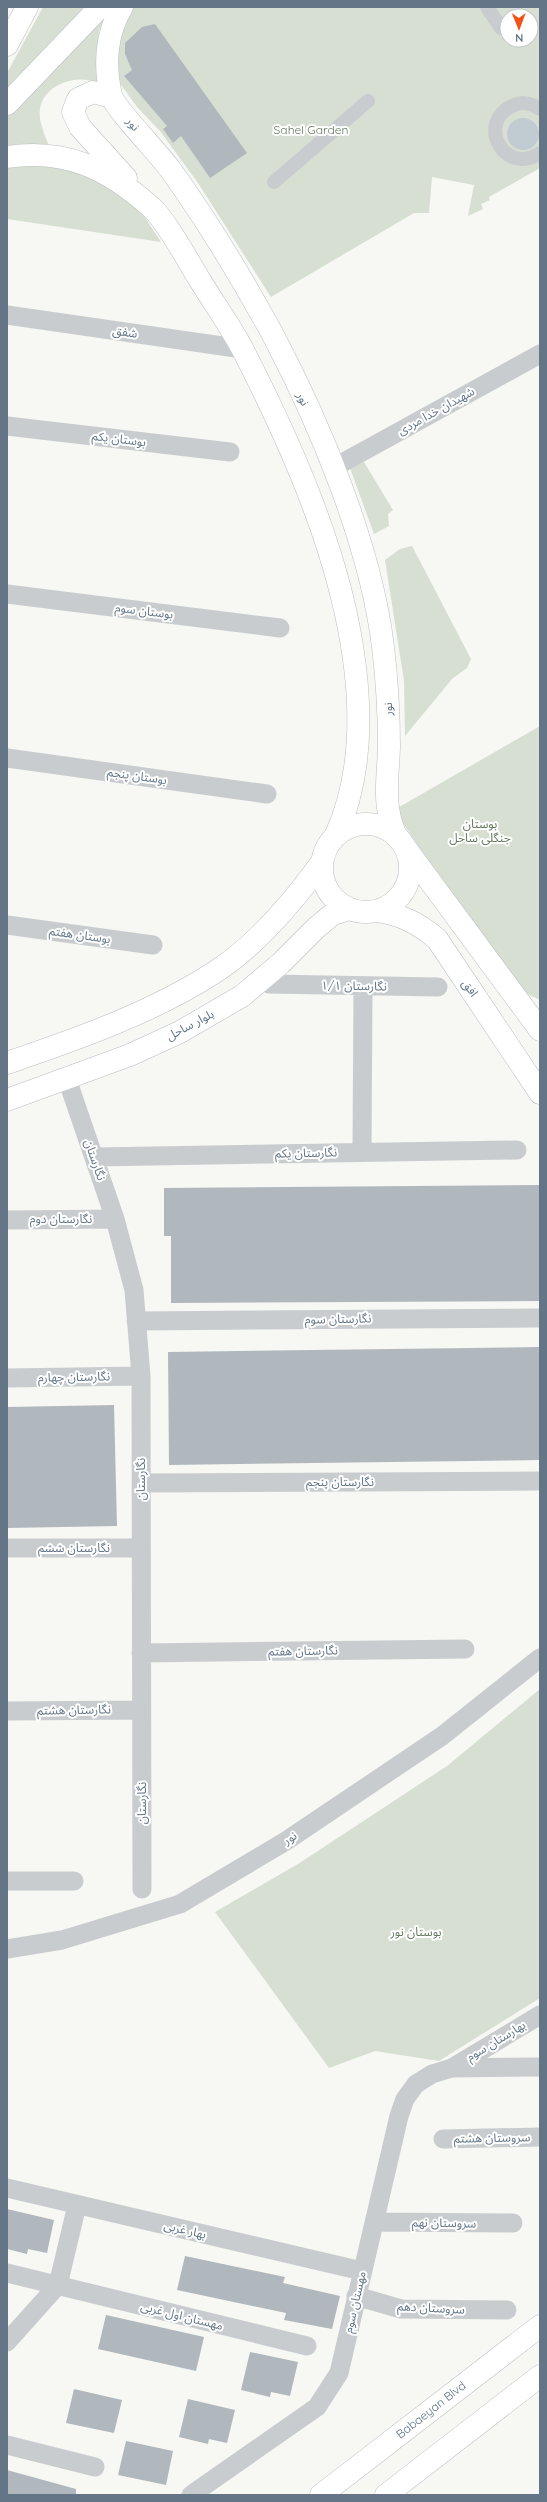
<svg xmlns="http://www.w3.org/2000/svg" width="547" height="2502" font-family="Quicksand,'Noto Sans Arabic',sans-serif">
<rect width="100%" height="100%" fill="#f7f7f3"/>
<!-- green -->
<path fill="#d7dfd3" fill-rule="evenodd" d="M43,7H89L7,96V73Z
M109,7L99,31L98,46L100,85C81,72 44,83 40,109C38,121 45,135 49,146L7,147V115Z
M133,7H540V168L489,197L490,200L481,204L483,209L468,216L474,185L432,177L429,213H414L271,297L198,183L160,131L137,107L117,79L116,67L120,28ZM507,16H531V40H507Z
M38,160L103,178L144,216L161,242L7,219V163Z
M364,462L393,510L388,514L389,526L374,534L350,468Z
M412,546L471,659L467,668L452,679L405,736L404,681L385,560L400,549Z
M540,726V1000L513,987L394,810Z
M540,1689V1998L439,2061L375,2051L329,2068L215,1912L298,1864L447,1766Z"/>
<!-- water -->
<path fill="#c1ccd2" d="M507 134a16 16 0 1 1 32 0a16 16 0 1 1-32 0Z"/>
<!-- building -->
<path fill="#b0b8bd" d="M155,24L247,153L210,178L181,136L173,143L163,129L167,126L124,76L132,70L125,54V43L142,27Z
M540,1185V1301L171,1303V1236H164V1188Z
M540,1347V1460L169,1465L168,1352Z
M114,1405L117,1526L7,1528V1407Z
M7,2209L54,2220L47,2253L28,2249L27,2254L7,2249Z
M185,2256L285,2277L283,2283L340,2296L332,2329L284,2320L286,2313L177,2290Z
M106,2315L204,2337L196,2371L98,2349Z
M250,2352L298,2362L290,2396L271,2392L270,2397L241,2390Z
M74,2389L122,2400L114,2433L66,2423Z
M188,2399L235,2410L227,2443L209,2439L208,2444L179,2437Z
M126,2441L173,2451L166,2485L118,2475Z
M7,2470L76,2489V2495H7Z"/>
<g fill="none" stroke-linecap="round" stroke-linejoin="round">
<defs>
<path id="secondary" d="M122,7C106,33 104,65 111,95C113,106 160,155 170,169C208,222 242,278 273,335C320,424 371,546 383,647C387,680 389,713 389,747C388,779 382,805 396,836
M111,97L93,92L78,99L73,112L80,127L126,178
M7,157C66,148 109,169 152,208C168,223 189,263 201,282C215,305 231,327 243,350C293,448 342,558 355,667C362,724 359,785 335,837
M322 868a44 44 0 1 1 88 0a44 44 0 1 1-88 0Z
M407,850L540,1030
M377,911C402,915 418,923 437,939L540,1093
M7,1063C77,1039 152,1013 215,972C257,945 293,902 322,862
M7,1100L130,1055L180,1032L242,996L281,963L317,927L333,914L349,909
M321,2495L540,2326
M386,2495L540,2376"/>
<path id="trunk" d="M7,45L27,7
M7,104L100,7"/>
</defs>
<!-- secondary casing -->
<use href="#secondary" stroke="#babfc4" stroke-width="23"/>
<!-- trunk casing -->
<use href="#trunk" stroke="#babdc0" stroke-width="23"/>
<!-- pedestrian -->
<path stroke="#c9cccf" stroke-width="14" d="M487,7L501,28
M540,109C532,104 522,101 514,105C474,122 505,177 540,153
M274,182L368,101"/>
<!-- minor -->
<path stroke="#c9cccf" stroke-width="19" d="M7,315L243,349
M7,426L230,452
M333,468L540,354
M7,594L280,628
M7,758L267,794
M7,925L153,945
M269,984L438,987
M67,1079L115,1219L134,1290L141,1376L142,1889
M362,1152L363,987
M94,1157L517,1150
M7,1220L115,1219
M136,1321L540,1318
M7,1378L141,1376
M141,1483L540,1481
M7,1548H141
M141,1653L465,1649
M7,1711L141,1710
M7,1881H74
M7,1949L62,1940L180,1904L286,1841L442,1736L540,1658
M453,2068L540,2067
M443,2139L540,2137
M7,2188L362,2271
M374,2222L513,2223
M7,2273L307,2346
M356,2296L401,2309L507,2310
M7,2342L58,2285L77,2205
M7,2445L95,2467
M191,2495L317,2407L339,2373L399,2116L405,2099L416,2084L432,2074L452,2068L540,2015"/>
<!-- secondary -->
<use href="#secondary" stroke="#fff" stroke-width="22"/>
<!-- trunk -->
<use href="#trunk" stroke="#fff" stroke-width="22"/>
</g>
<g text-anchor="middle" stroke-width="4" stroke-linejoin="round" paint-order="stroke">
<!-- street labels -->
<g font-size="12" fill="#637587" stroke="#fff">
<text transform="translate(133 124) rotate(51)" y="4">نور</text>
<text transform="translate(125 332) rotate(8)" y="4">شفق</text>
<text transform="translate(303 399) rotate(65)" y="4">نور</text>
<text transform="translate(436 411) rotate(-29)" y="4">شهیدان خدا مردی</text>
<text transform="translate(119 439) rotate(7)" y="4">بوستان یکم</text>
<text transform="translate(144 611) rotate(7)" y="4">بوستان سوم</text>
<text transform="translate(388 709) rotate(-91)" y="4">نور</text>
<text transform="translate(137 776) rotate(8)" y="4">بوستان پنجم</text>
<text transform="translate(80 935) rotate(8)" y="4">بوستان هفتم</text>
<text transform="translate(354 986) rotate(1)" y="4">نگارستان ۱/۱</text>
<text transform="translate(470 988) rotate(55)" y="4">افق</text>
<text transform="translate(190 1025) rotate(-28)" y="4">بلوار ساحل</text>
<text transform="translate(306 1153) rotate(-1)" y="4">نگارستان یکم</text>
<text transform="translate(95 1160) rotate(71)" y="4">نگارستان</text>
<text x="61" y="1223">نگارستان دوم</text>
<text transform="translate(338 1319) rotate(-1)" y="4">نگارستان سوم</text>
<text transform="translate(74 1377) rotate(-1)" y="4">نگارستان چهارم</text>
<text transform="translate(141 1479) rotate(-90)" y="4">نگارستان</text>
<text x="340" y="1486">نگارستان پنجم</text>
<text x="74" y="1552">نگارستان ششم</text>
<text transform="translate(303 1651) rotate(-1)" y="4">نگارستان هفتم</text>
<text transform="translate(74 1710) rotate(-1)" y="4">نگارستان هشتم</text>
<text transform="translate(142 1803) rotate(-90)" y="4">نگارستان</text>
<text transform="translate(290 1838) rotate(-33)" y="4">نور</text>
<text transform="translate(496 2041) rotate(-31)" y="4">بهارستان سوم</text>
<text transform="translate(492 2138) rotate(-1)" y="4">سروستان هشتم</text>
<text transform="translate(444 2223) rotate(1)" y="4">سروستان نهم</text>
<text transform="translate(185 2230) rotate(13)" y="4">بهار غربی</text>
<text transform="translate(355 2302) rotate(-77)" y="4">مهستان سوم</text>
<text transform="translate(431 2308) rotate(3)" y="4">سروستان دهم</text>
<text transform="translate(182 2316) rotate(14)" y="4">مهستان اول غربی</text>
<text transform="translate(431 2410) rotate(-38)" y="4">Babaeyan Blvd</text>
</g>
<!-- park labels -->
<g font-size="12" fill="#63785e" stroke="#fff">
<text x="311" y="134">Sahel Garden</text>
<text x="480" y="828">بوستان<tspan x="480" dy="14">جنگلی ساحل</tspan></text>
<text x="416" y="1936">بوستان نور</text>
</g>
</g>
<!-- border -->
<rect width="547" height="2502" fill="none" stroke="#637587" stroke-width="16"/>
<!-- north arrow -->
<g transform="translate(519 28) rotate(179)"><circle r="19" fill="#ffffff" stroke="#c1c8cf"/>
<path d="M0-3L7 15L0 10L-7 15Z" fill="#f35216"/>
<text y="-6" font-size="11" font-weight="bold" text-anchor="middle" fill="#637587">N</text>
</g>
</svg>
